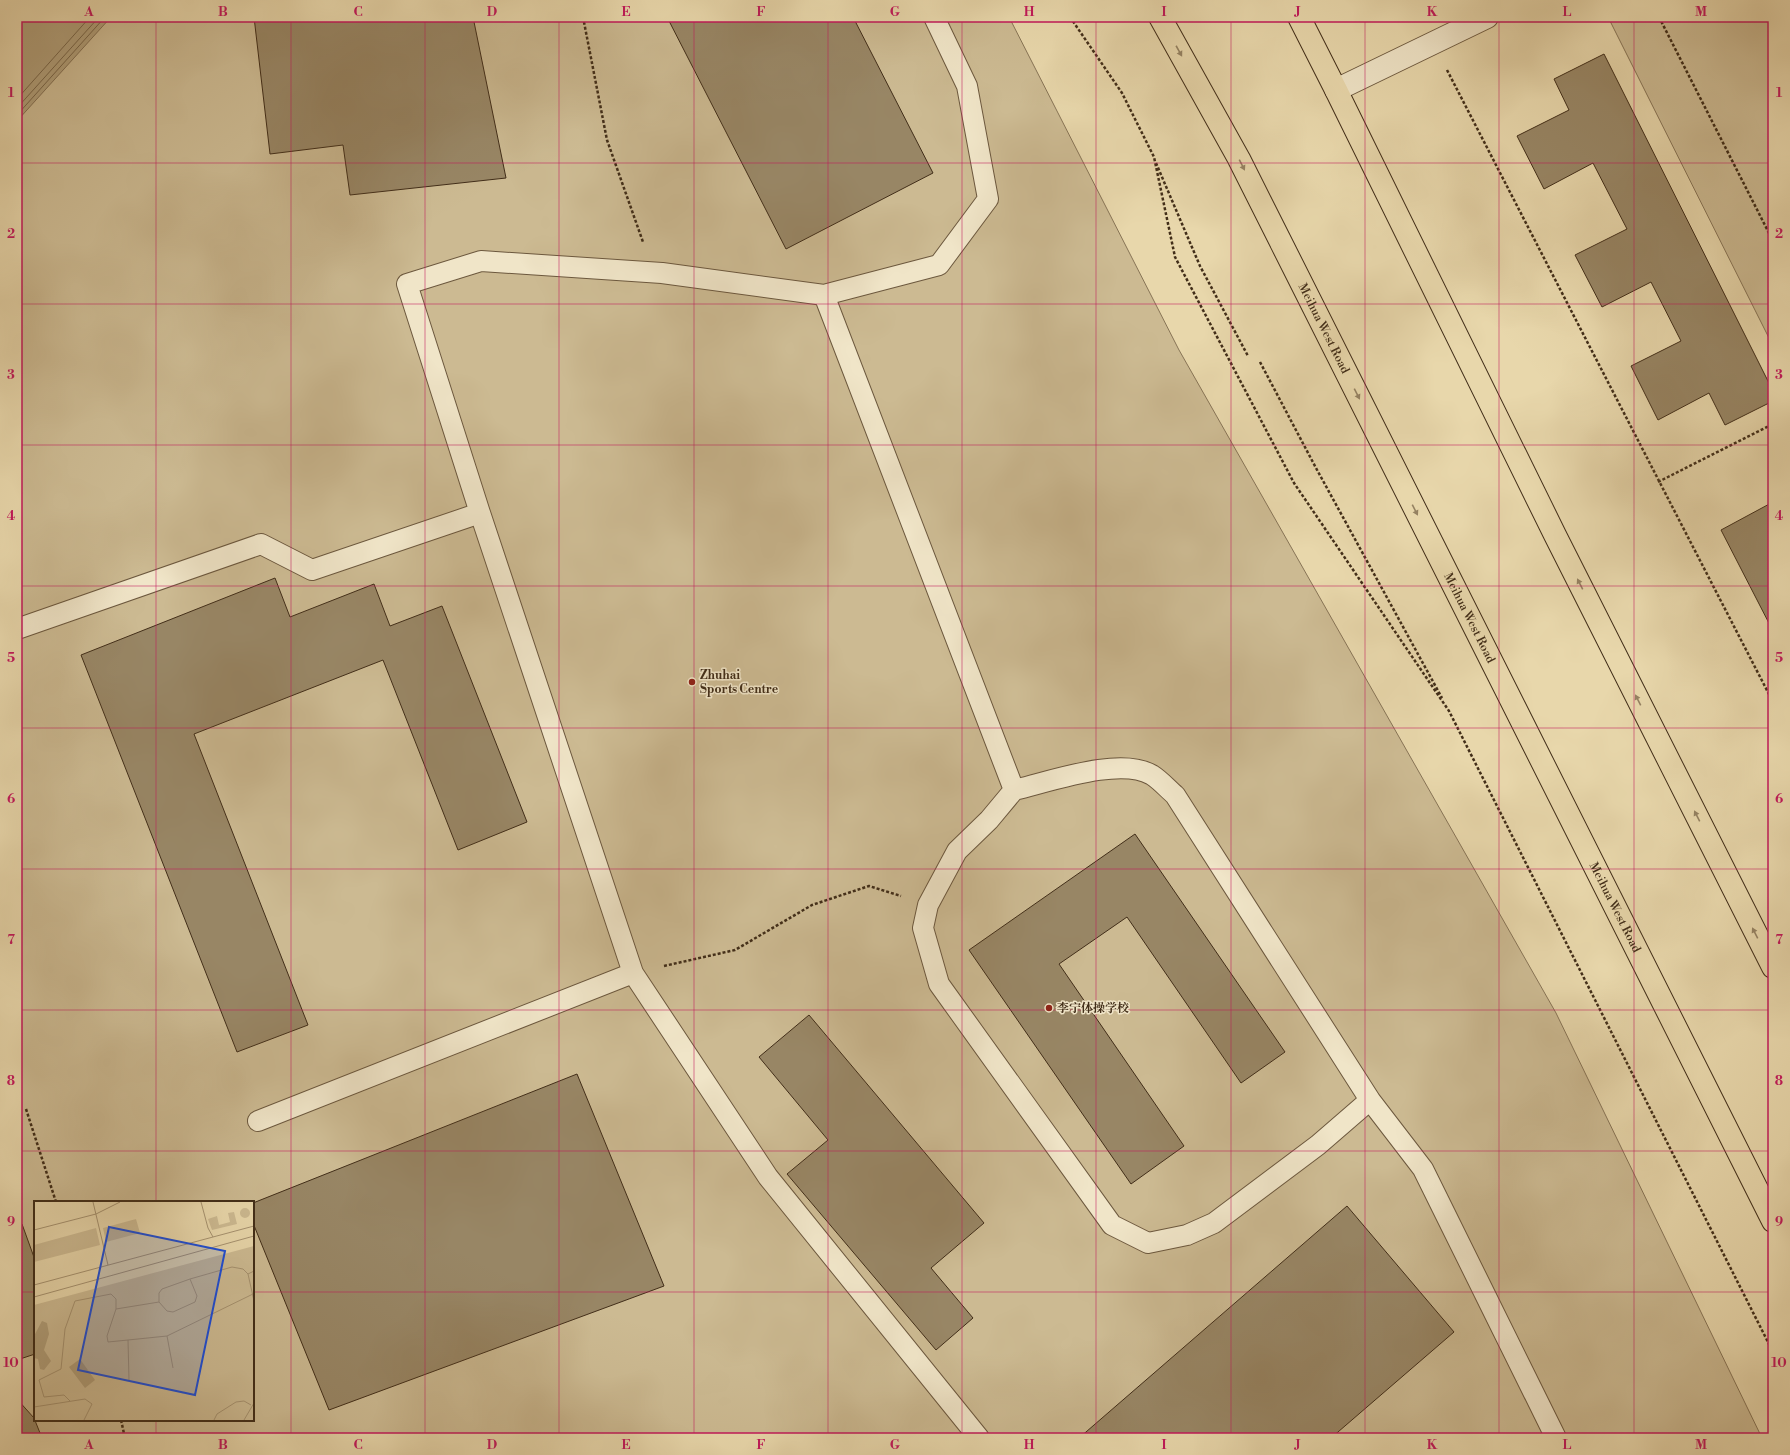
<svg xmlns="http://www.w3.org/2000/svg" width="1790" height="1455" font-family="'Libre Bodoni','Noto Serif SC',serif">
<rect width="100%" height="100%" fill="#e8d7ab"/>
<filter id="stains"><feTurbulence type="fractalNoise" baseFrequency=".005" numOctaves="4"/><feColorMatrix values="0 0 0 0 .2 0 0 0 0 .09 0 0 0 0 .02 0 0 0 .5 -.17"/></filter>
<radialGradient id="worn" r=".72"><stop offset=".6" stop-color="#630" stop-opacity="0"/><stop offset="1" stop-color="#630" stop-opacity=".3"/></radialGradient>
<!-- green -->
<path fill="#ccba92" stroke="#877456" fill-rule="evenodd" d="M17,17H1009L1179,350L1556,1013L1762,1438H17ZM35,1202H253V1420H35Z
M1608,17H1773V346Z"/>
<!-- water -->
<path fill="#b09e79" stroke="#847153" d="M17,17H111L17,121Z"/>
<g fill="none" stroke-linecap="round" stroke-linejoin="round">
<!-- shore -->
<path stroke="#796649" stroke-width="1" d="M17,99L90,17
M17,108L99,17
M17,115L105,17"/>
</g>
<!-- building -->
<path fill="#988665" stroke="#422e19" d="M254,17H473L506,178L350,195L343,145L270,154Z
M667,17H853L933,173L786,249Z
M1604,54L1773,391V401L1725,425L1709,393L1658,420L1631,366L1681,341L1651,282L1602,307L1575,255L1627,229L1593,163L1544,189L1517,136L1569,110L1554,79Z
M1773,502V631L1721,530Z
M275,578L290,617L374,584L390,626L442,606L527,822L458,850L383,660L194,734L308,1025L237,1052L81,655Z
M1135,834L1285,1052L1241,1083L1127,917L1059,964L1184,1146L1131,1184L969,950Z
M809,1015L984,1223L931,1268L973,1318L936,1350L787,1174L828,1140L759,1057Z
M577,1074L664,1286L329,1410L253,1223V1203Z
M1347,1206L1454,1332L1331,1438H1079Z
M22,1224L35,1260V1354L17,1360V1225Z
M17,1399L34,1418L42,1438H17Z"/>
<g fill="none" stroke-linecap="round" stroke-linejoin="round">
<defs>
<path id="service" d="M824,295L1014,790L989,820L957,851L928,905L923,928L939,984L1112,1225L1148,1243L1187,1235L1214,1223L1318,1145L1370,1100L1175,795C1168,789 1160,780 1152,775C1120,756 1049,782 1014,790
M480,513L407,284L481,261L662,273L824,295L939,265L988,199L967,86L934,17
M17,629L261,544L312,570L480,513L633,973L768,1177L979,1438
M1370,1100L1423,1169L1556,1438
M258,1121L633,973"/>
<path id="minor" d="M1336,90L1487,17"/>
<g id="primary">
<path id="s1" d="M1160,17L1239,159L1773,1221"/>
<path d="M1299,17L1336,90L1555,535L1773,967"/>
</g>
</defs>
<!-- service casing -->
<use href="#service" stroke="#6c583e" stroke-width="22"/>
<!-- minor casing -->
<use href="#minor" stroke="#6c583e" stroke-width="24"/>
<!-- primary casing -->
<use href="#primary" stroke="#422e19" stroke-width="24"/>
<!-- path -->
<path stroke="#422e19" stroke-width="2.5" stroke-dasharray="3 2" stroke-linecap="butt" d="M583,17L607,140L643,242
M1070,17L1122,93L1154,157L1175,257L1294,483L1449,711L1773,1352
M1659,17L1773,241
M1447,70L1773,702
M1156,163L1200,266L1248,356
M1260,362L1316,468L1442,698
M1658,482L1773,424
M664,966L735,950L812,905L869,886L901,896
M26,1109L56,1202
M121,1420L125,1438"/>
<!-- service -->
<use href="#service" stroke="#f0e5c8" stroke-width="20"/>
<!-- minor -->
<use href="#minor" stroke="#f0e5c8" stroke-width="22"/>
<!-- primary -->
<use href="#primary" stroke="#e8d7ab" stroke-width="22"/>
</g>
<!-- one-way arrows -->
<defs><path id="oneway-solid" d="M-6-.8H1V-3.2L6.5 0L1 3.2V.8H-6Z"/></defs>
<g fill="#958262">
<use href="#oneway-solid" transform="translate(1179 51) rotate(61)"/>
<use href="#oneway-solid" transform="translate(1242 165) rotate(63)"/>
<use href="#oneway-solid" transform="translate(1357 394) rotate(63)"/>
<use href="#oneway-solid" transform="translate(1415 510) rotate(63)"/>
<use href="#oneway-solid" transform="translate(1580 584) rotate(-117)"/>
<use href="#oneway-solid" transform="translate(1638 700) rotate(-117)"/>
<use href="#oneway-solid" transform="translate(1697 816) rotate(-117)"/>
<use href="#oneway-solid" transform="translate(1755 933) rotate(-117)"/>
</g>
<!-- grid -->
<path fill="none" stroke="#c2185b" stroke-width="1" stroke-opacity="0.55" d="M156,17V1202M291,17V1438M425,17V1438M559,17V1438M694,17V1438M828,17V1438M962,17V1438M1096,17V1438M1231,17V1438M1365,17V1438M1499,17V1438M1634,17V1438M17,163H1773M17,304H1773M17,445H1773M17,586H1773M17,728H1773M17,869H1773M17,1010H1773M17,1151H1773M17,1292H35M253,1292H1773M156,1420V1438"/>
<!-- markers -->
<g fill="#8f2418" stroke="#f0e5c8" stroke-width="1.5">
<circle cx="692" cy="682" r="4"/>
<circle cx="1049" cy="1008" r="4"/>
</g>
<g text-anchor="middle" stroke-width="3" stroke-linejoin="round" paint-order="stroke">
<!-- street labels -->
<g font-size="12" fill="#422e19" stroke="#f0e5c8">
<text dy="4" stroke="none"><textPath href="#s1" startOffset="352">Meihua West Road</textPath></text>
<text dy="4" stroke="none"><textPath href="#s1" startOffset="676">Meihua West Road</textPath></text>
<text dy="4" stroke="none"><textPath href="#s1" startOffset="1000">Meihua West Road</textPath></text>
</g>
<!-- poi labels -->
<g font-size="12" font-weight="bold" fill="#422e19" stroke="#f0e5c8" text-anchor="start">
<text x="700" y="679">Zhuhai<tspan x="700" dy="14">Sports Centre</tspan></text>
<text x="1057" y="1012">李宁体操学校</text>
</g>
</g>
<!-- overview -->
<g transform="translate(34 1201)">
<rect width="220" height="220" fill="#e8d7ab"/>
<path d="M206 12a5 5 0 1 1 10 0a5 5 0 1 1-10 0ZM200,11L203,23L178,29L174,18L183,15L185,24L196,21L194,12ZM102,18L106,32L72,41L69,27ZM62,27L66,44L0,61V44ZM220,45V219H0V104Z" fill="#ccba92"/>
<path d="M8,120L13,122L15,133L10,149L17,160L10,169L6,168L4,158L0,157V135ZM46,158L61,179L51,187L35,166Z" fill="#b09e79"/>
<path fill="none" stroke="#a69371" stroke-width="1" d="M59,1L74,64M167,1L174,27L179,36M0,29L62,13L86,1M220,70L214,73L220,100M156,78L198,66L209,68L214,73M0,84L220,25M0,96L220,35M82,108L125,101L133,110L139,111L161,101L163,95L156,78L128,88L125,92V101M133,135L139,167M95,179L94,139L133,135L219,93M36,200L30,194L10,196L5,179L27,168L31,128L41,100L77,93L82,98V108L73,135L74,141L94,139M0,206L51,198L58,203L50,219M180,219L183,213L202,201L210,200L217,204M210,219L220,202"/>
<path fill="#1d4ed8" fill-opacity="0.15" stroke="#1d4ed8" stroke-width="2" d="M75,26L191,50L161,194L44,169Z"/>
<rect width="220" height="220" fill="none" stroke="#422e19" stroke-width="2"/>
</g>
<!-- margin -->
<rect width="1790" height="1455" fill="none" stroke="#e8d7ab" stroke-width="44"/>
<rect x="22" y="22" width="1746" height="1411" fill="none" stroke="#c2185b" stroke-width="1.5"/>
<g font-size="13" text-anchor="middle" font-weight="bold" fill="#c2185b">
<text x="89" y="16">A</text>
<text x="223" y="16">B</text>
<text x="358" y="16">C</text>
<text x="492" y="16">D</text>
<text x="626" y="16">E</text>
<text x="761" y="16">F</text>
<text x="895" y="16">G</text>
<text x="1029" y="16">H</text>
<text x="1164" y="16">I</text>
<text x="1298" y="16">J</text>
<text x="1432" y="16">K</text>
<text x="1567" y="16">L</text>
<text x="1701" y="16">M</text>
<text x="11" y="97">1</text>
<text x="1779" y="97">1</text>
<text x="11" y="238">2</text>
<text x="1779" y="238">2</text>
<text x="11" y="379">3</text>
<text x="1779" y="379">3</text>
<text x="11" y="520">4</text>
<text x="1779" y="520">4</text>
<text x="11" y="662">5</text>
<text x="1779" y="662">5</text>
<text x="11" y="803">6</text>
<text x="1779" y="803">6</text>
<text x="11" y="944">7</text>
<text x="1779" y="944">7</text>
<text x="11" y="1085">8</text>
<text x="1779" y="1085">8</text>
<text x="11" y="1226">9</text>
<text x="1779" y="1226">9</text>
<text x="11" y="1367">10</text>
<text x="1779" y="1367">10</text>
<text x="89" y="1449">A</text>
<text x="223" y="1449">B</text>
<text x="358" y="1449">C</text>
<text x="492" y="1449">D</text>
<text x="626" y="1449">E</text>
<text x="761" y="1449">F</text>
<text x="895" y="1449">G</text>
<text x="1029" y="1449">H</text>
<text x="1164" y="1449">I</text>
<text x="1298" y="1449">J</text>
<text x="1432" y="1449">K</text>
<text x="1567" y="1449">L</text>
<text x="1701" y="1449">M</text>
</g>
<rect width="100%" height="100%" filter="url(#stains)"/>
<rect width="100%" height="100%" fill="url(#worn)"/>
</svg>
